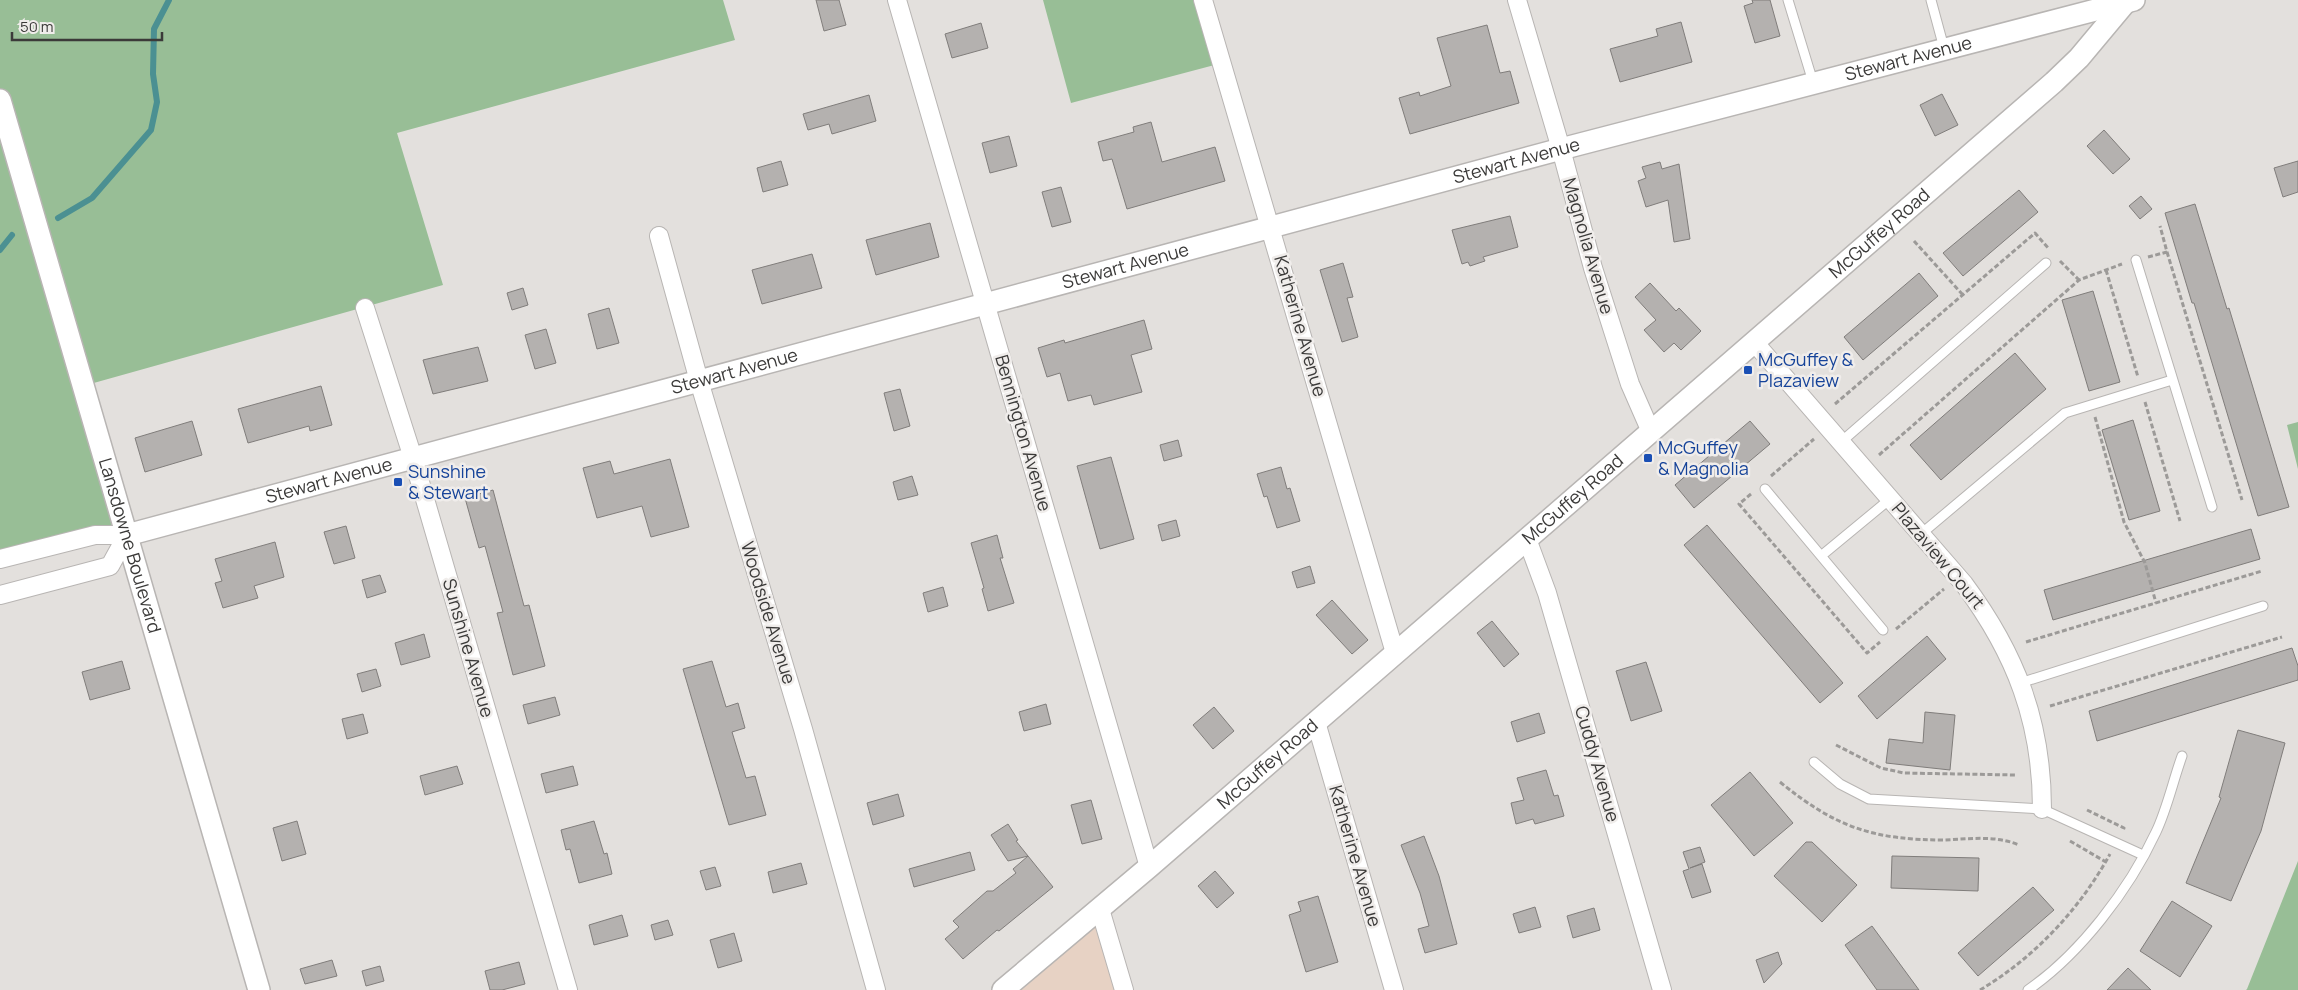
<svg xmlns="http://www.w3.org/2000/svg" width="2298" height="990" font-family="Manrope,sans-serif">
<rect width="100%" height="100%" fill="#e3e0dd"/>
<!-- commercial -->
<path fill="#e7d2c4" d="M1100,909L1124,990H1003Z"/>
<!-- forest -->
<path fill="#98be96" d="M0,0H723L735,40L397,133L443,285L83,386L123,522L0,555Z
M1043,0H1203L1222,63L1071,103Z
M2298,422V469L2287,425Z
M2298,861V990H2246L2247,989Z"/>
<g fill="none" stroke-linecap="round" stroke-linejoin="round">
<!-- stream -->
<path stroke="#4b9092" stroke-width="6" d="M58,218L92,198L151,130L157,102L153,74L154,29L169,0
M0,250L12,235"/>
</g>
<!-- building -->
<path fill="#b4b1af" stroke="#807d7b" d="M816,0H839L846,25L824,31Z
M1752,0H1770L1780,36L1755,43L1744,6L1753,3Z
M1681,22L1692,62L1620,82L1610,49L1658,36L1656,29Z
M981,23L988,48L952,58L945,34Z
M1487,25L1500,73L1510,71L1519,103L1410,134L1399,98L1419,92L1420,96L1451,86L1437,38Z
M1942,94L1958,125L1935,136L1920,105Z
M869,95L876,121L832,134L829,124L808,130L803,114Z
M1151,122L1162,162L1215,147L1225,181L1127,209L1112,159L1103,161L1098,142L1134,132L1133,127Z
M2104,130L2130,159L2113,174L2087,146Z
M1009,136L1017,166L990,173L982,143Z
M781,161L788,185L763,192L757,168Z
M2298,161V192L2283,197L2274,168Z
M1660,162L1662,169L1679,164L1690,239L1674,242L1668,200L1646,207L1638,181L1646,178L1642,167Z
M1061,187L1071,222L1052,227L1042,192Z
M2019,190L2038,212L1963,276L1943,253Z
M2141,196L2152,209L2140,219L2129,206Z
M2195,204L2227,309L2229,308L2289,507L2258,516L2194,303H2192L2165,213Z
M1510,216L1518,247L1483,257L1485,261L1470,266L1468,262L1462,264L1452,230Z
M930,223L939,257L876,275L866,240Z
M812,254L822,288L762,304L752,270Z
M1343,263L1353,297L1347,298L1358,337L1342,342L1320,270Z
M1919,273L1938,296L1863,360L1844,337Z
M1650,283L1676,311L1679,308L1701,331L1681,350L1674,343L1664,352L1644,330L1656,320L1635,297Z
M523,288L528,305L512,310L507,293Z
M2093,291L2120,382L2089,391L2062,300Z
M609,308L619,343L597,349L588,314Z
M1144,320L1152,349L1131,355L1142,392L1094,405L1091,395L1068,401L1060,373L1047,377L1038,348L1064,340L1065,343Z
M546,329L556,363L535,369L525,335Z
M478,347L488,381L433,394L423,360Z
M2015,353L2046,389L1941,480L1910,445Z
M321,386L332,425L310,431L309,426L248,443L238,409Z
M900,389L910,426L894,431L884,393Z
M2133,420L2160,511L2129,520L2102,430Z
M192,421L202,455L145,472L135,438Z
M1750,421L1770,444L1694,508L1675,485Z
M1178,440L1182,456L1164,461L1160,445Z
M1111,457L1134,539L1100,549L1077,466Z
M670,459L689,527L651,537L642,506L597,518L583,468L610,461L614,474Z
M1281,467L1287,489L1290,488L1300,521L1277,528L1267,496L1264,497L1257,474Z
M912,476L918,495L898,500L893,482Z
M493,490L524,606L529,605L545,666L513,675L497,613L503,612L485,546L479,548L465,498Z
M1176,520L1180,536L1162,541L1158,525Z
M1707,525L1843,683L1820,703L1684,545Z
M346,526L355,558L334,564L324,532Z
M2251,529L2260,559L2053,620L2044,590Z
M997,535L1003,558H1000L1014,603L988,611L982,589L984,588L971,543Z
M275,542L284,577L254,586L258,598L223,608L215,583L222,581L215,559Z
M1310,566L1315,583L1297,588L1292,572Z
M380,575L386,592L367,598L362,580Z
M943,587L948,606L928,612L923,593Z
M1332,600L1368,640L1352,654L1316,615Z
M1492,621L1519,654L1504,667L1477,633Z
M424,634L430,657L401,665L395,643Z
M1927,636L1946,659L1877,719L1858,696Z
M2292,648L2298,666V680L2097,741L2089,711Z
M122,661L130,689L90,700L82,672Z
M712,661L726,707L738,703L745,728L732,732L746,778L755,776L766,815L729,825L683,669Z
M1646,662L1662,711L1631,721L1616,671Z
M376,669L381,686L362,692L357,674Z
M555,697L560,715L528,724L523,705Z
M1046,704L1051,724L1024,731L1019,712Z
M1214,707L1234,731L1213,749L1193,725Z
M1925,712L1955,715L1950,770L1886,763L1889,739L1923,743Z
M1539,713L1545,733L1517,742L1511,722Z
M363,714L368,733L347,739L342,719Z
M2238,730L2285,743L2261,831L2231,901L2186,883L2221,798L2219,797Z
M457,766L463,784L425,795L420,776Z
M573,766L578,785L546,793L541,774Z
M1546,770L1554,796L1558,795L1564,816L1535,824L1533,819L1516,824L1511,803L1524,800L1517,778Z
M1750,772L1793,823L1754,856L1711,805Z
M898,794L904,816L873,825L867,803Z
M1091,800L1102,839L1082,844L1071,805Z
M297,821L306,854L282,861L273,828Z
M594,821L604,854L607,853L612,874L579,883L570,849L566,850L561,830Z
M1008,824L1018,840L1016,841L1028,856L1008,861L991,835Z
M1424,836L1439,876L1457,944L1425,953L1418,929L1429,926L1420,893L1401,845Z
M1806,842H1812L1857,885L1822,922L1774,876Z
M1700,847L1705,862L1690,868L1702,864L1711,892L1692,898L1683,871L1689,869L1683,852Z
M970,852L975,870L914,887L909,869Z
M1028,856L1053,887L999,931L997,930L963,959L945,939L959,927L953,921L987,891H993L1016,873L1013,869Z
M1892,856L1979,858L1978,891L1891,888Z
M801,863L807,884L773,893L768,872Z
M715,867L721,886L706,890L700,871Z
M1215,871L1234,893L1217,908L1198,886Z
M2033,887L2054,910L1978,976L1958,953Z
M1318,896L1338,962L1306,972L1289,915L1301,911L1298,902Z
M2172,901L2212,926L2180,977L2140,951Z
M1535,907L1541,927L1519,933L1513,914Z
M1594,908L1600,930L1573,938L1567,916Z
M622,915L628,936L594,945L589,925Z
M668,920L673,935L655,940L651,925Z
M1872,926L1919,990H1877L1845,945Z
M734,933L742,961L718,968L710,940Z
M1778,952L1782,964L1764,983L1756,960Z
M332,960L337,976L305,984L300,969Z
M519,962L525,984L502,990H490L485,971Z
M380,966L384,981L366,986L362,971Z
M2128,968L2151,990H2107Z"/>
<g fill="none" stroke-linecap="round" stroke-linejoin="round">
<defs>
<path id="service" d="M1788,0L1813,82
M1931,0L1944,48
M2136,260L2212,507
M1841,442L2046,263
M1765,489L1883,630
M1921,534L2065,413L2172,380
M1821,556L1890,499
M2020,683L2263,606
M1814,762L1840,784L1869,799L2042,809L2143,855
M2028,990C2080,954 2129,890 2156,832C2167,809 2173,781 2182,756"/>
<path id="minor" d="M897,0L1149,867
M1203,0L1395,653
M1517,0L1561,149L1593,268L1630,384L1651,432
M659,236L699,381L803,729L876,990
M365,308L413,458L568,990
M1754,342L1964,584C2016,654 2042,722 2042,809
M1527,539L1547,593L1662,990
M0,559L95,535H127L110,566L0,595
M1316,722L1394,990
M1100,909L1124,990"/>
<g id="tertiary">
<path id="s1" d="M0,100L259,990"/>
<path id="s2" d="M127,535L1561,149L2134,0"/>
<path id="s3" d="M1003,990L1149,867L2054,82L2079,58L2125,3"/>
</g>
</defs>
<!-- service casing -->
<use href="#service" stroke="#b8b5b3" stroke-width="11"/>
<!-- minor casing -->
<use href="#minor" stroke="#b8b5b3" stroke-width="20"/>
<!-- tertiary casing -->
<use href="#tertiary" stroke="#b8b5b3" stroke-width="24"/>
<!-- path -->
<path stroke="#9c9a98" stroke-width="3" stroke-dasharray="5 2.5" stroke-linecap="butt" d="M1914,241L1963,295
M2167,252L2242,500
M2148,257L2167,252L2160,226
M2060,261L2079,280
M2106,270L2138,377
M2145,402L2180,521
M1835,404L2035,233L2049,249
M2095,417L2124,522L2145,563L2156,603
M1879,455L2079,280L2122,264
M1771,476L1814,439
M1751,494L1739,504L1867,653L1880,642
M1896,629L1944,589
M2026,642L2262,571
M2050,706L2282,637
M1836,745L1881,768L1904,773L2015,775
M1780,782C1835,827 1873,840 1944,840C1969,839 1996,835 2019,845
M2087,810L2124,828L2123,831
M2070,841L2106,862
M1980,990C2034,958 2080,909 2110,854"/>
<!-- service -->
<use href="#service" stroke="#fff" stroke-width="9"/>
<!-- minor -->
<use href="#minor" stroke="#fff" stroke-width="18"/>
<!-- tertiary -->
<use href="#tertiary" stroke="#fff" stroke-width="21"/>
</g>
<!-- markers -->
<g fill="#1a4fb4" stroke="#f0edeb" stroke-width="2">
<rect x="1743" y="365" width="10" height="10" rx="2.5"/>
<rect x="1643" y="453" width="10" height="10" rx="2.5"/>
<rect x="393" y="477" width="10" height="10" rx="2.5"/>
</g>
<g text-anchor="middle" stroke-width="5" stroke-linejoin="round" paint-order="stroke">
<!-- street labels -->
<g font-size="18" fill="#3b3a39" stroke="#f0edeb">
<text dy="6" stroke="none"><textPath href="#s2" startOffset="1844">Stewart Avenue</textPath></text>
<text dy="6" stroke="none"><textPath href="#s2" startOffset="1439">Stewart Avenue</textPath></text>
<text dy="6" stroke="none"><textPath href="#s3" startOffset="1158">McGuffey Road</textPath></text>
<text transform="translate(1588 246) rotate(74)" y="6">Magnolia Avenue</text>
<text dy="6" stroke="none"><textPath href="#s2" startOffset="1034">Stewart Avenue</textPath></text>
<text transform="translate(1300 326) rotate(74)" y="6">Katherine Avenue</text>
<text dy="6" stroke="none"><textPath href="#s2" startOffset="629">Stewart Avenue</textPath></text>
<text transform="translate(1023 433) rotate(74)" y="6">Bennington Avenue</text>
<text dy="6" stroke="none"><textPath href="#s2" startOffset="209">Stewart Avenue</textPath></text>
<text dy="6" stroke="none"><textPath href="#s3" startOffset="752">McGuffey Road</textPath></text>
<text dy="6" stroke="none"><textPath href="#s1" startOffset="464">Lansdowne Boulevard</textPath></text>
<text transform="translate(1938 556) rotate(50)" y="6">Plazaview Court</text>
<text transform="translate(768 613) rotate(73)" y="6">Woodside Avenue</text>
<text transform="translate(468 648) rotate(74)" y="6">Sunshine Avenue</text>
<text dy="6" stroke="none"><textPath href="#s3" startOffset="348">McGuffey Road</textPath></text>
<text transform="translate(1597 764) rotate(74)" y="6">Cuddy Avenue</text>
<text transform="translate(1355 856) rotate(74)" y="6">Katherine Avenue</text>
</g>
<!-- transit labels -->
<g font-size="18" fill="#164399" stroke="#f0edeb" text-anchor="start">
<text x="1758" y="366">McGuffey &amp;<tspan x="1758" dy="21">Plazaview</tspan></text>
<text x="1658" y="454">McGuffey<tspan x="1658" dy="21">&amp; Magnolia</tspan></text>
<text x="408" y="478">Sunshine<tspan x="408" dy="21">&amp; Stewart</tspan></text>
</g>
</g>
<!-- scale -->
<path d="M12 32v8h150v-8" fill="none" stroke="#3b3a39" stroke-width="2.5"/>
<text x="20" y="32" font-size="15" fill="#3b3a39" stroke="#f0edeb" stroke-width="4" paint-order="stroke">50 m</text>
</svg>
